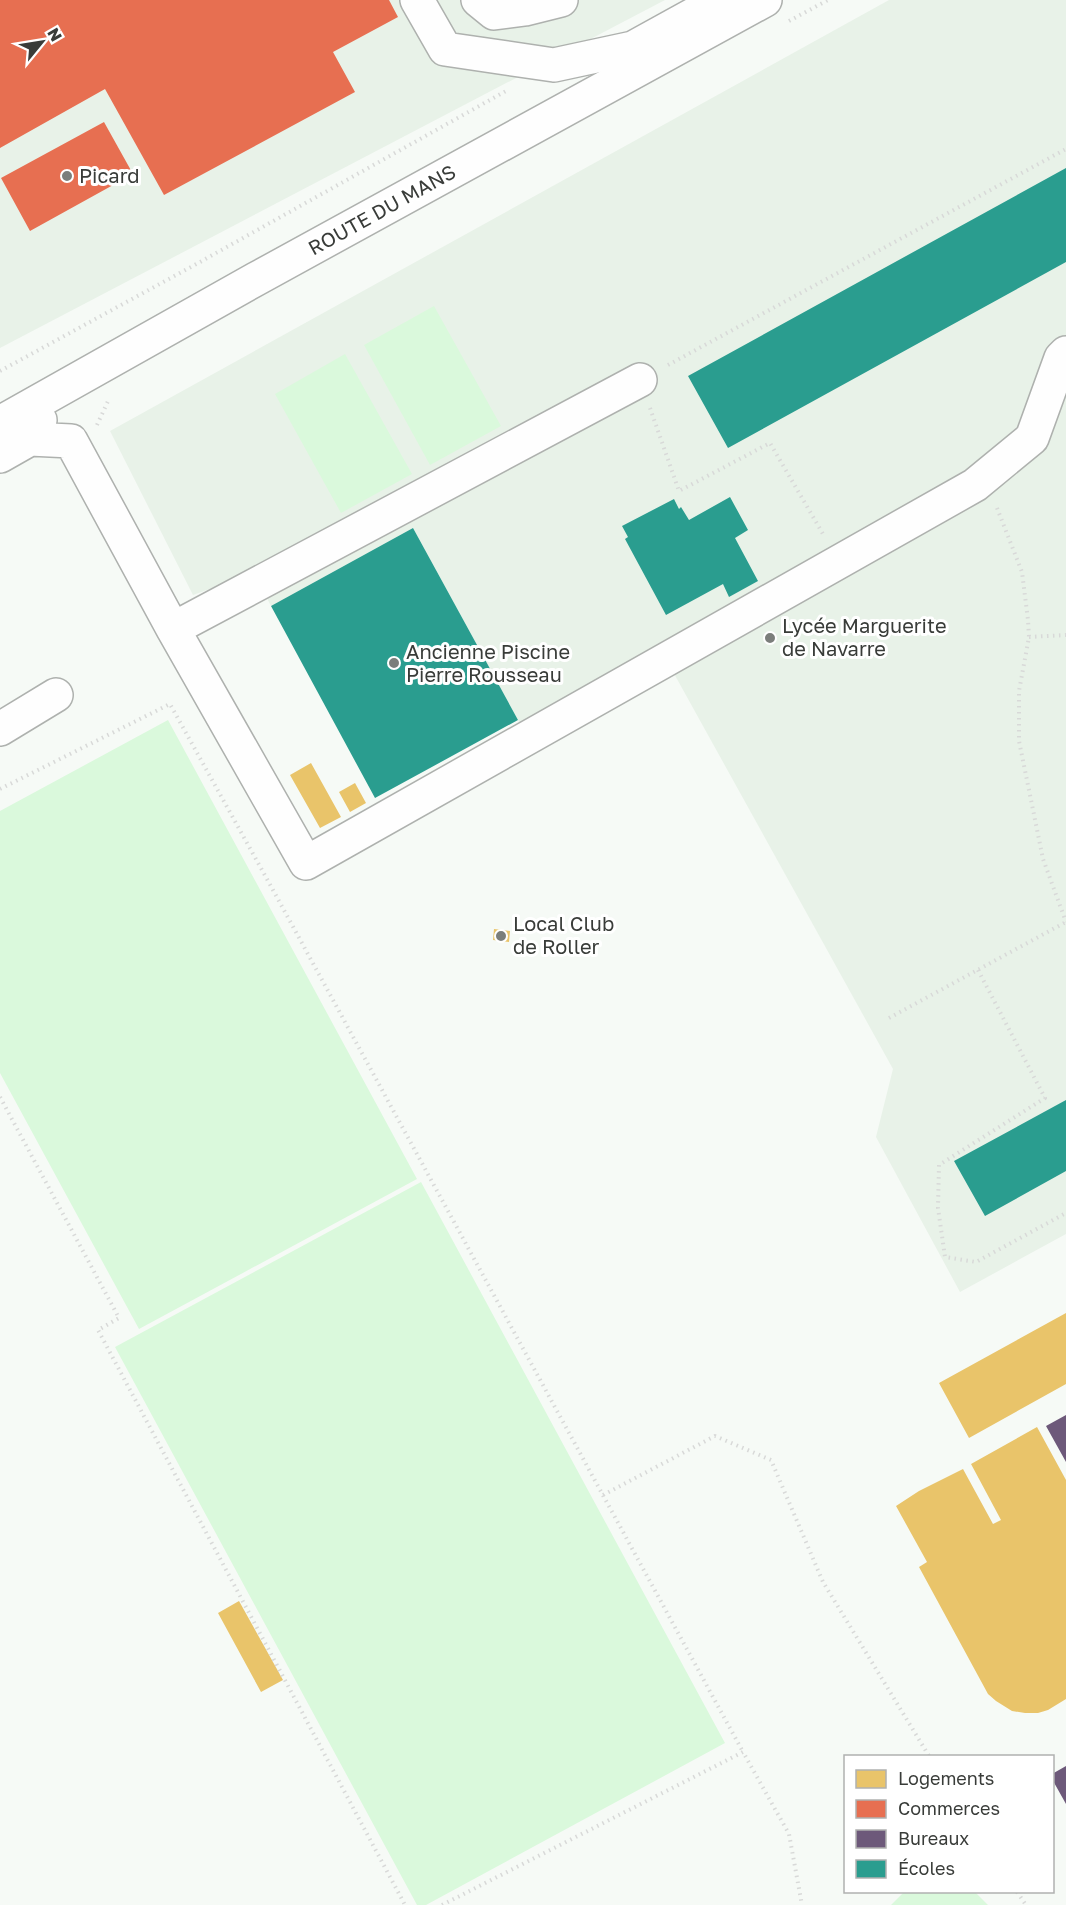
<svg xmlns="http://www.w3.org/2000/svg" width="1066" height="1905" font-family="'Golos Text',sans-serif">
<rect width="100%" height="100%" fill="#f6faf6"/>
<!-- built -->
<path fill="#e8f2e8" d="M0,0H665L0,348Z
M889,0H1066V1234L960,1292L876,1137L893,1069L672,670L533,751L518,720L413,528L271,606L254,573L193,595L110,431Z"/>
<!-- green -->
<path fill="#daf9dc" d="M434,306L501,426L430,465L364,345Z
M345,354L412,474L341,513L275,394Z
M168,720L417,1179L139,1329L0,1073V811Z
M421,1182L725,1743L426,1905H417L115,1347Z
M904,1892H975L988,1905H891Z"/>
<!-- homes -->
<path fill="#e9c46a" d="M311,763L341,817L320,828L290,775Z
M355,783L366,803L350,812L339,792Z
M494,929L510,931L509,942L493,940Z
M1066,1313V1384L969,1438L939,1383Z
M1037,1427L1066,1480V1699L1048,1710L1038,1713H1025L1012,1711L996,1701L988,1694L919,1567L927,1562L896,1506L919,1491L963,1469L993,1524L1001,1520L971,1464Z
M239,1601L283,1680L261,1692L218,1613Z"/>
<!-- shops -->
<path fill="#e76f51" d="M0,0H389L398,17L333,52L355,92L164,195L105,89L0,148Z
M104,122L133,174L30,231L1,178Z"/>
<!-- offices -->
<path fill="#6d597a" d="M1066,1415V1462L1046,1426Z
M1066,1766V1804L1052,1779V1774Z"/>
<!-- schools -->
<path fill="#2a9d8f" d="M1066,168V262L728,448L688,376Z
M730,497L748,530L735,538L758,581L729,597L723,584L666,615L625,539L628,537L622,526L674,499L679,509L681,507L689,520Z
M413,528L518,720L375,798L271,606Z
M1066,1100V1171L985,1216L954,1161Z"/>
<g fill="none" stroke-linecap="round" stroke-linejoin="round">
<defs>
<path id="minor" d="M417,0L445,49L554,65L633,48L720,0
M478,0L494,13L525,9L561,0
M30,439L71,441L173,629L306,863L975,485L1032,438L1061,358L1066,353
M0,456L30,439L40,420
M173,629L640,380
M0,729L56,695"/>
<path id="major" d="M0,423L256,279L765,0"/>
</defs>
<!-- minor casing -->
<use href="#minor" stroke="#aeb1ae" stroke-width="36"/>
<!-- major casing -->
<use href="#major" stroke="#aeb1ae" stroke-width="36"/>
<!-- path -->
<path stroke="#d8d9d8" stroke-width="4" stroke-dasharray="1.5 4.5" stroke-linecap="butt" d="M789,21L828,0
M668,365L1066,149
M0,371L200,262L506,91
M650,408L679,491L770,443L823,534
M97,425L109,399
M997,508L1022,572L1028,620L1029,637L1019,691V741L1043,859L1066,922
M1029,637L1066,635
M0,789L170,704L267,879L743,1752
M978,970L1045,1098L939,1165L938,1208L945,1257L976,1262L1066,1213
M889,1018L1066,922
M0,1097L119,1318L98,1330L405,1905
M603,1495L715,1436L771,1460L823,1582L929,1756
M1017,1892L1026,1905
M442,1905L743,1752L789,1834L802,1905"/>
<!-- minor -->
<use href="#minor" stroke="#fefefe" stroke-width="33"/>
<!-- major -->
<use href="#major" stroke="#fefefe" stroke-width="33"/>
</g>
<!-- markers -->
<g fill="#7b7e7b" stroke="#fff" stroke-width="2">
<circle cx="67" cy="176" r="6"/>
<circle cx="770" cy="638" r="6"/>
<circle cx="394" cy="663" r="6"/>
<circle cx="501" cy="936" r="6"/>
</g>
<g text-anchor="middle" stroke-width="6" stroke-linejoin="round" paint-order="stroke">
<!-- poi labels -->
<g font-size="20" fill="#393c39" stroke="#fff" text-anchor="start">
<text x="79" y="183">Picard</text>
<text x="782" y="633">Lycée Marguerite<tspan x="782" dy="23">de Navarre</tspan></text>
<text x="406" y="659">Ancienne Piscine<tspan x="406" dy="23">Pierre Rousseau</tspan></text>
<text x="513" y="931">Local Club<tspan x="513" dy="23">de Roller</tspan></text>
</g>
<!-- street labels -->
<g font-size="20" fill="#393c39" stroke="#fff">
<text transform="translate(382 210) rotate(-29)" y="7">ROUTE DU MANS</text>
</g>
</g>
<!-- legend -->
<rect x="844" y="1755" width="210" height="138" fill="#ffffff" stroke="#b0b1b0" stroke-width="1.5"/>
<rect x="856" y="1770" width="30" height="18" fill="#e9c46a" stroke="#b0b1b0" stroke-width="1.5"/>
<text x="898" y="1785" font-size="18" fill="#393c39">Logements</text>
<rect x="856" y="1800" width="30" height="18" fill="#e76f51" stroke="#b0b1b0" stroke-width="1.5"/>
<text x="898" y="1815" font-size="18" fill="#393c39">Commerces</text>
<rect x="856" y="1830" width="30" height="18" fill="#6d597a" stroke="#b0b1b0" stroke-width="1.5"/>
<text x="898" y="1845" font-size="18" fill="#393c39">Bureaux</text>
<rect x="856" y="1860" width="30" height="18" fill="#2a9d8f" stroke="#b0b1b0" stroke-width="1.5"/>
<text x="898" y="1875" font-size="18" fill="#393c39">Écoles</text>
<!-- north arrow -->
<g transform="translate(42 42) rotate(60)" stroke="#ffffff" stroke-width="4.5" paint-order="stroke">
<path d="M0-4.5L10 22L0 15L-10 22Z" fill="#393c39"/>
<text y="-9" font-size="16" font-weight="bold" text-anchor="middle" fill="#393c39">N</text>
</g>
</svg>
